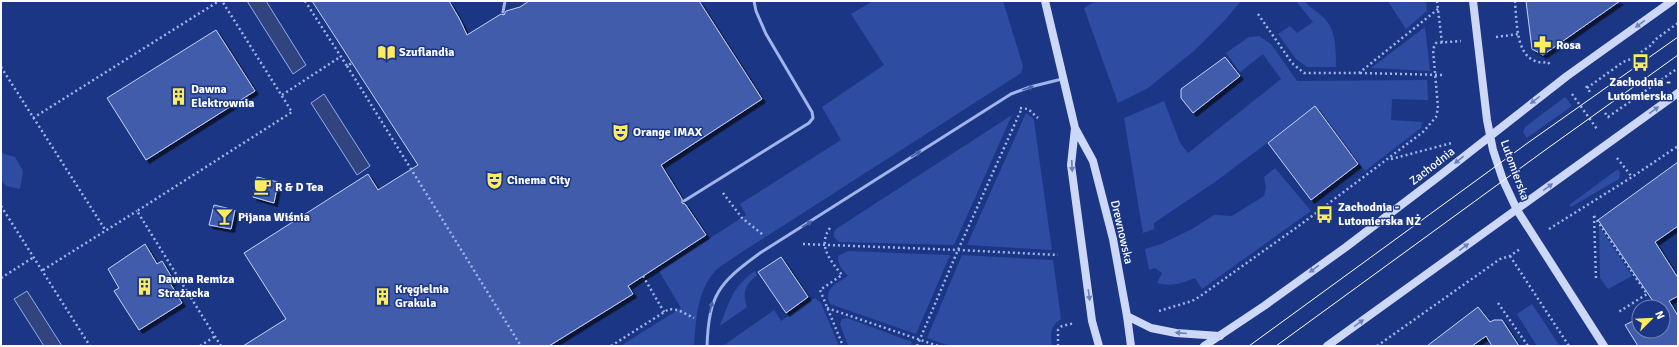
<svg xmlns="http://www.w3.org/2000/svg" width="1679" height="347" font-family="Signika,sans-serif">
<defs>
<filter id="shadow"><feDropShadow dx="3.5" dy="3.5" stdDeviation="0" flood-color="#0009"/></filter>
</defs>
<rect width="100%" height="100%" fill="#1b3684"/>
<!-- green -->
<path fill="#2e4da2" d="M873,1H1003L1023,66L1021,73L739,254C732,259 723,264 716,270C697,290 696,320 694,346H622V345L681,308L659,271L746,215L740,204L841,140L822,107L884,65L851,14Z
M1096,1H1241L1225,20L1195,50L1148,88L1118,103L1084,8Z
M1296,1H1305C1311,10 1323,14 1328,23C1336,33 1336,54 1336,67H1307L1296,59L1278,34L1290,26L1297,33L1313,22Z
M1388,1H1426L1427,11L1406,29Z
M1425,27L1430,71L1371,68Z
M1259,36L1271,44L1297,81L1427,80L1428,100L1392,99L1391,120L1422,122L1421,128L1365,171L1315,107L1215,182L1154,223V229L1143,233L1124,118L1164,101L1180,143L1188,153L1281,79L1263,54L1240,72L1226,53L1249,37Z
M1565,97L1572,106L1527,138L1523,132L1525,127Z
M1026,113L1033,118L1034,121L1052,250L967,245Z
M1012,115L954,245L839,242L834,237V232L836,229Z
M1,153L15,157L23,171L20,189L6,186L1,179Z
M1275,168L1311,211L1202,289L1195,278C1182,283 1172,287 1157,283L1162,273L1155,268L1149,270L1145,249L1161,244L1192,229L1214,215L1232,216L1264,196L1266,187L1264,177Z
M1618,169L1620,173L1619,179L1571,207L1569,205Z
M1599,226L1632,276L1608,289L1600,278Z
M848,251L950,255L916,334L830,304C823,288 836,284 848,276C843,270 837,265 838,256Z
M962,255L1053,260L1061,319C1050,326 1050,335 1052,346H950L927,338Z
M755,271L757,275C745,285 742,292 747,307L720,326C729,302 733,286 755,271Z
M815,298L821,303L839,346H723L774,310L781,321L811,300Z
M1532,304L1559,345L1557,346H1537L1517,314Z
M847,318L912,342L910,346H848L840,324L842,319Z"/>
<!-- water -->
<path fill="#31447f" stroke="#94aded" d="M247,1H266L306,65L293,74Z
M324,94L370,166L357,175L311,103Z
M27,291L62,346H44L14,299Z"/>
<!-- building -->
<path fill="#3f5bab" stroke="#c6d3f8" filter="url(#shadow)" d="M312,1H449L460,20L467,35L501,14L504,15L506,11L520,7L529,1H699L762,99L661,165L682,199V203L685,204L706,235L628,286L633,294L549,346H243L286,319L244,253L368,174L378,190L418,165Z
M1526,1H1620L1543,55L1532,49Z
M216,30L255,91L146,160L107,98Z
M1225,57L1240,76L1193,113L1181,98V89Z
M1315,106L1358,164L1311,200L1268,143Z
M1678,162V226L1655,242L1678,278V296L1669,301L1678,316V346H1638L1625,325L1639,318V331H1663V307H1657L1598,220Z
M257,177L278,182L274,203L253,197Z
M214,205L235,210L231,229L209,225Z
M145,244L157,264L162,261L174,281L170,283L182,303L139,330L114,291L119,288L108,269Z
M781,257L808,297L786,313L758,272Z
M1478,307L1490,322L1494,320H1502L1519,346H1492L1486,336L1472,346H1427Z"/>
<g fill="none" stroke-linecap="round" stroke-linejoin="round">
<!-- path -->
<path stroke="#a1b5eb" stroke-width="2.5" stroke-dasharray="2 3" stroke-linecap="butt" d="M305,1L347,66L352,63
M1437,1L1442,43
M1515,1C1517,23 1515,67 1548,62L1551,66
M1258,14L1292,63L1304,73H1359L1438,9
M1496,37L1519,34
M347,66L521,346
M1,67L106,231
M1360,73L1445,75
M1586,86L1590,92
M1587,88L1623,62L1631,59L1650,46L1656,39L1678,23
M1572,94L1597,129
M282,95L340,57
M1020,108L1028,109L1038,118
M1605,113L1609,118
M1608,117L1678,68
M33,118L219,1
M1617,158L1632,177
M1391,159L1452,143
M723,193L742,218L762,234
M1,206L90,346
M1594,216L1647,294L1617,313
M1594,216L1596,279
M830,228C817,246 831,261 842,275L820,290L843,346
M1549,229L1632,177L1678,146
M803,244L958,250L1058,255
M1510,256L1569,346
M43,270L137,211
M643,276L664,312
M1,278L34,257
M1498,303L1528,346
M827,308L938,346
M1159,311L1192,301L1199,297L1300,225L1423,132L1436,117L1438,108L1433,49L1436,43L1461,41
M200,346L214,337
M221,346L137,211L292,112L222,1
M611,346L669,309L678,310L694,318
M917,346L958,250L1022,108
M1058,346V330L1062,326L1075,323
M1377,346L1500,259L1510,256L1520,249"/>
<!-- service -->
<path stroke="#a1b5eb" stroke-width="3" d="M503,12L505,1
M684,201L809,123L813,118L812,112L766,34L756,11L754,1
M707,346C709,294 719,283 760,253L1011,94L1030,87L1062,79"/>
<!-- secondary -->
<path stroke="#cdd8f8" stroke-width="8" d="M1045,1L1075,128L1093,161L1113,239L1127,316L1131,346
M1473,1L1487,120L1493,150L1503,180L1517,210L1604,346
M1075,128L1071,165L1092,321L1099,346
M1127,316L1151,328L1176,333L1220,336
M1204,346L1264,306L1346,247L1438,177L1567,76L1672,1
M1327,346L1678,93"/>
<!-- tram -->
<path stroke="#fff" stroke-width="1" d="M1249,346L1529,142L1678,37
M1276,346L1548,148L1678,55"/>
</g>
<!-- one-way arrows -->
<defs><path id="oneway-solid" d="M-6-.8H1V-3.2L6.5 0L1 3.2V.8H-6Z"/></defs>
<g fill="#6b7fb8">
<use href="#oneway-solid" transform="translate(1640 24) rotate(144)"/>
<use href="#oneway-solid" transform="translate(1535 100) rotate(143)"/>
<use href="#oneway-solid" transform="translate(1654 110) rotate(-36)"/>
<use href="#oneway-solid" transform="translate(1459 160) rotate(141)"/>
<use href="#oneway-solid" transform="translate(1072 166) rotate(87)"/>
<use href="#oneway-solid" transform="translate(1548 187) rotate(-36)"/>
<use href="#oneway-solid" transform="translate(1464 247) rotate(-36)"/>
<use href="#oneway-solid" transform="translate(1314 269) rotate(144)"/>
<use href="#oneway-solid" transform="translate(1089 295) rotate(82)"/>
<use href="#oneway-solid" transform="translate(1359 323) rotate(-36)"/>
<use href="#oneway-solid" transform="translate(1181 333) rotate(-175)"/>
</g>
<g fill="#4a62a8">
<use href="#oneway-solid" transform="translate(1028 88) rotate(-19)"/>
<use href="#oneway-solid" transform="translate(916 154) rotate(-32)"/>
<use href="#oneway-solid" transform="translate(807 224) rotate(-32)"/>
<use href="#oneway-solid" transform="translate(711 307) rotate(-76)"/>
</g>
<!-- icons -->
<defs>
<symbol id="pharmacy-bare" viewBox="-9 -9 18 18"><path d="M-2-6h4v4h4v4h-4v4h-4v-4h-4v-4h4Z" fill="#fdec5d" stroke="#1b3684" stroke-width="2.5" paint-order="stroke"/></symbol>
<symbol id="library-bare" viewBox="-9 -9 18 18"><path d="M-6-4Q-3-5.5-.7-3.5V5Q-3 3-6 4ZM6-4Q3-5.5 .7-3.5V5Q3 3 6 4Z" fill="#fdec5d" stroke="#1b3684" stroke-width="2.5" paint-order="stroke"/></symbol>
<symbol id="bus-bare" viewBox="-9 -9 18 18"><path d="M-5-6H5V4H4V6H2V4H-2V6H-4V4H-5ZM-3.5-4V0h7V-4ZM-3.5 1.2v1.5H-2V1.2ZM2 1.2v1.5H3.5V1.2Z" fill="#fdec5d" stroke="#1b3684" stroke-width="2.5" paint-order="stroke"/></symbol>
<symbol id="building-bare" viewBox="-9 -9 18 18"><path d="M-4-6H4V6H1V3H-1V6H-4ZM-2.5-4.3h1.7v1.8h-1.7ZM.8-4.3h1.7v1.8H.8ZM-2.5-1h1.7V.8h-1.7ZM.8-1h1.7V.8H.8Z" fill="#fdec5d" stroke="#1b3684" stroke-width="2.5" paint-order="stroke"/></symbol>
<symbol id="theatre-bare" viewBox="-9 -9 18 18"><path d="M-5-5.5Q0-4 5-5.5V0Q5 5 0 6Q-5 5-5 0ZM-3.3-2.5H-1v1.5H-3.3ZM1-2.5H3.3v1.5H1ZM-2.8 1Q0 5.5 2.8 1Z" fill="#fdec5d" stroke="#1b3684" stroke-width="2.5" paint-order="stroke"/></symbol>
<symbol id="cafe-bare" viewBox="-9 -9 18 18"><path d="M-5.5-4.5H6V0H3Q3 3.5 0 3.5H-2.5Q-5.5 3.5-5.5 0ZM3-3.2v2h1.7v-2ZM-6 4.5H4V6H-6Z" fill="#fdec5d" stroke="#1b3684" stroke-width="2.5" paint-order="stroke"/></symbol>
<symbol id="bar-bare" viewBox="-9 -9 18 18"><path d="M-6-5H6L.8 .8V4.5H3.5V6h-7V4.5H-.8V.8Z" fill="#fdec5d" stroke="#1b3684" stroke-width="2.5" paint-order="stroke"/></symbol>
</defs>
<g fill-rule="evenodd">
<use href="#pharmacy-bare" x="1530" y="32" width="25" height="25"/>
<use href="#library-bare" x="374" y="40" width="25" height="25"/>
<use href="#bus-bare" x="1628" y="50" width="25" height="25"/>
<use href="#building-bare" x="166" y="84" width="25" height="25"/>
<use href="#theatre-bare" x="608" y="120" width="25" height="25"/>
<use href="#theatre-bare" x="482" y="168" width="25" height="25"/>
<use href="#cafe-bare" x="250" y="174" width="25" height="25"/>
<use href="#bus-bare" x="1312" y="202" width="25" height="25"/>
<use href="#bar-bare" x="212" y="204" width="25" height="25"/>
<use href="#building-bare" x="132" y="274" width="25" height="25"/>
<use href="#building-bare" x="370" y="284" width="25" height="25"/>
</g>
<g text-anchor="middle" stroke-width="3" stroke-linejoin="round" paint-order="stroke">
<!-- poi labels -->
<g font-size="12" font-weight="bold" fill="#fff" stroke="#1b3684" text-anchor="start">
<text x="1556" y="49">Rosa</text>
<text x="399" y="56">Szuflandia</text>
<text x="1640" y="86" text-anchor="middle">Zachodnia -<tspan x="1640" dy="14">Lutomierska</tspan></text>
<text x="191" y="93">Dawna<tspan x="191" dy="14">Elektrownia</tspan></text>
<text x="633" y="136">Orange IMAX</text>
<text x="507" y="184">Cinema City</text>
<text x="275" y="191">R &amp; D Tea</text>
<text x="1338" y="211">Zachodnia -<tspan x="1338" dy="14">Lutomierska NŻ</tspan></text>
<text x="238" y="221">Pijana Wiśnia</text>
<text x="158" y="283">Dawna Remiza<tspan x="158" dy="14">Strażacka</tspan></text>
<text x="395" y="293">Kręgielnia<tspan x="395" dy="14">Grakula</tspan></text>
</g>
<!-- street labels -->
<g font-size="12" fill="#fff" stroke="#1b3684">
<text transform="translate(1432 166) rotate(-38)" y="4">Zachodnia</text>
<text transform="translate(1515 170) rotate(70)" y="4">Lutomierska</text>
<text transform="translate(1122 232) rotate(77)" y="4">Drewnowska</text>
</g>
</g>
<!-- border -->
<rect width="1679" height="347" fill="none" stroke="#ffffff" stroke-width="4"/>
<!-- north arrow -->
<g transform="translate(1651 319) rotate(66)"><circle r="19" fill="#1b3684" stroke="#7686b5"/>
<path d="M0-3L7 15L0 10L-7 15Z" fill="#fdec5d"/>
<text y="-6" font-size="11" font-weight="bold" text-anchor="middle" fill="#ffffff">N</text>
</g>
</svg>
